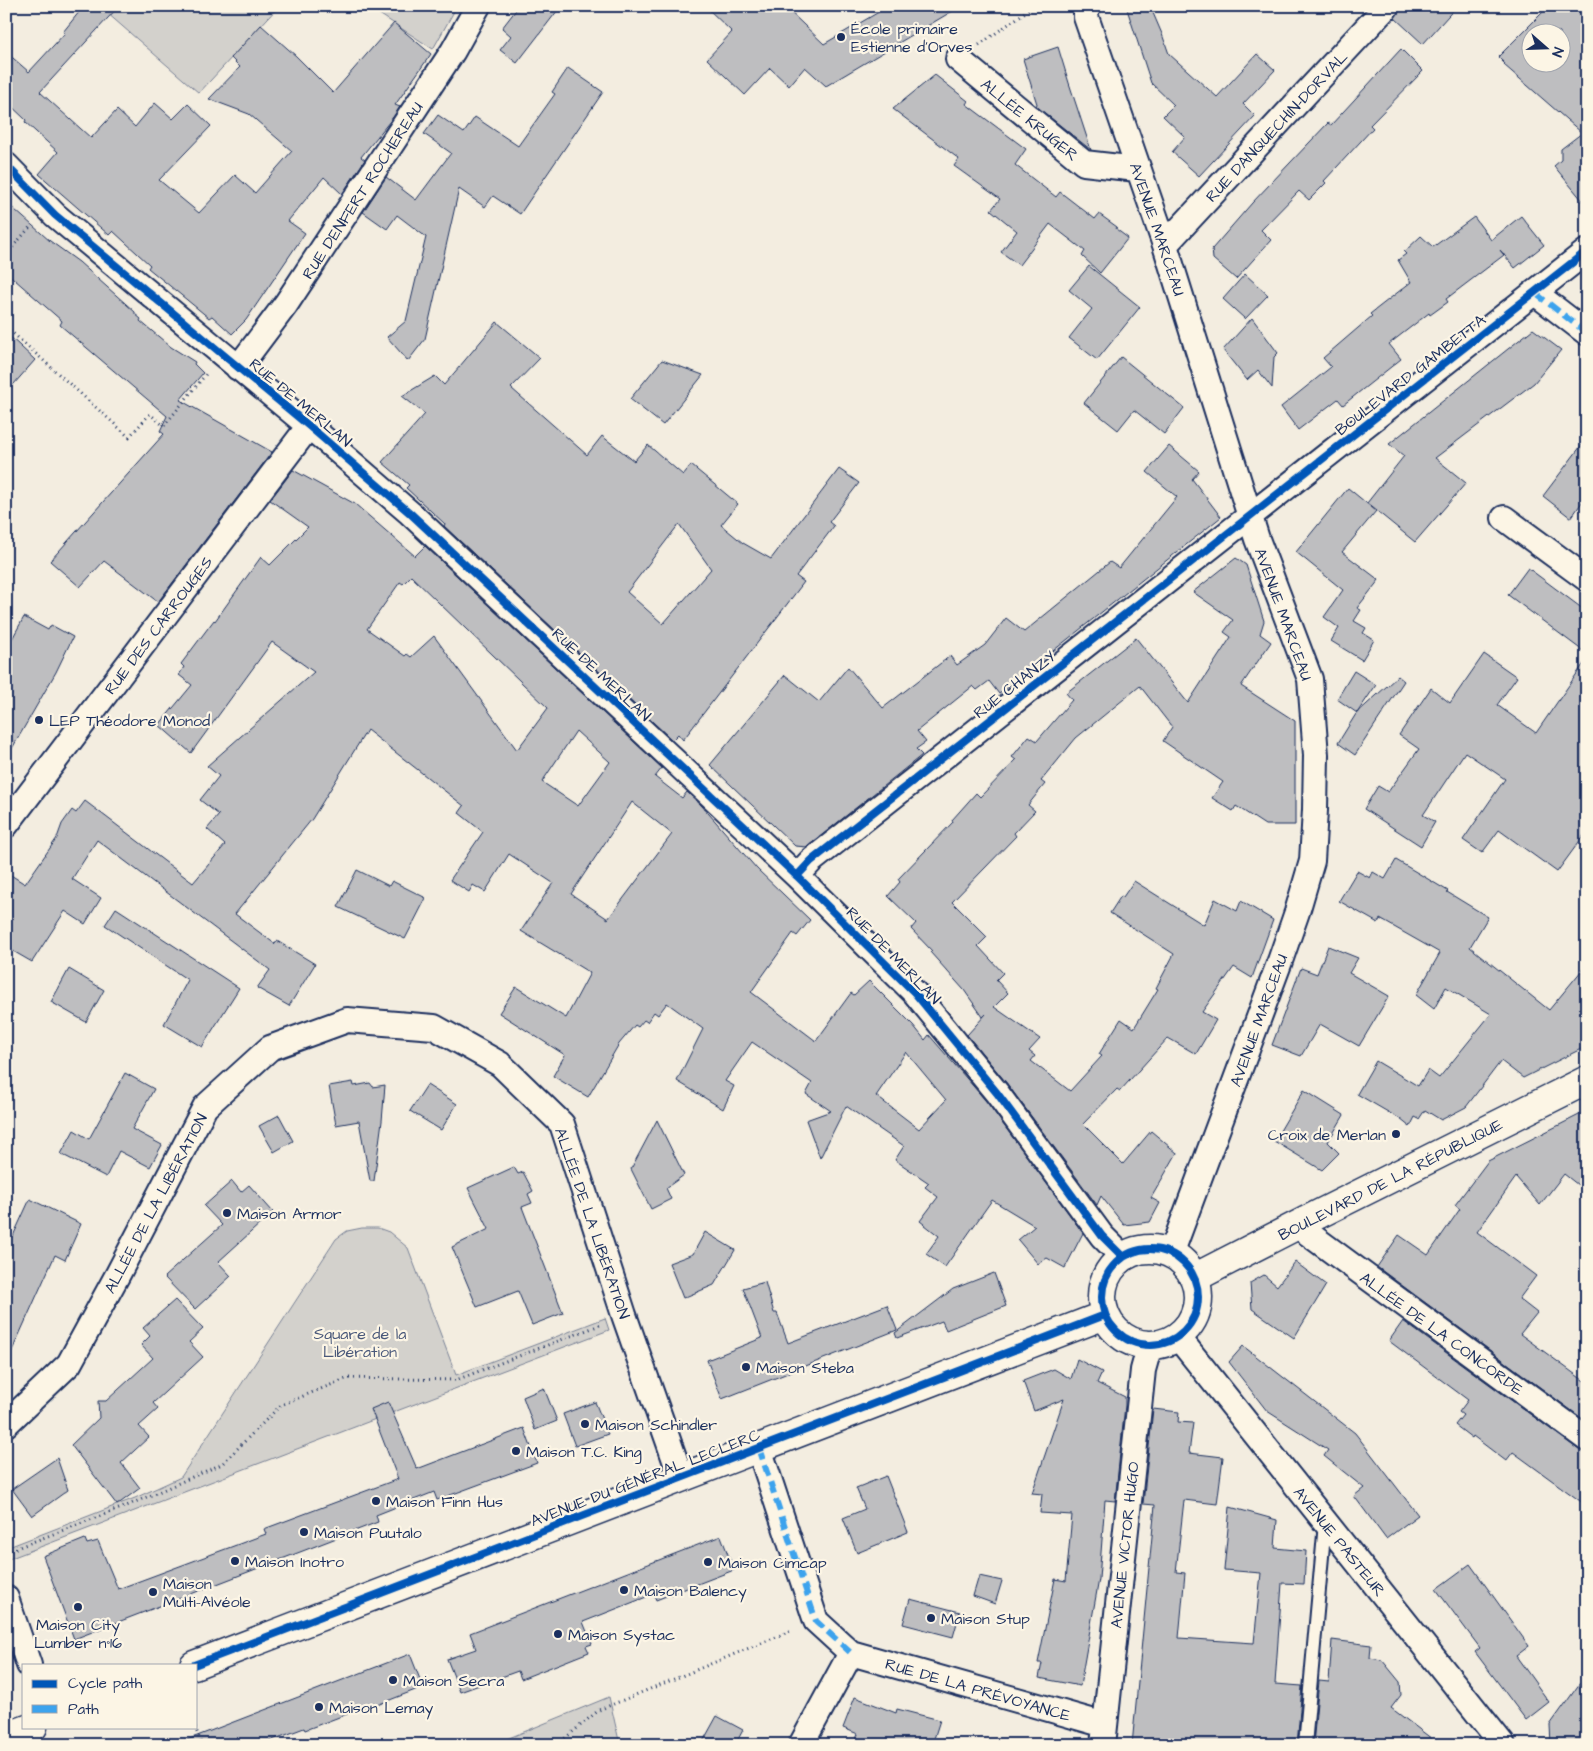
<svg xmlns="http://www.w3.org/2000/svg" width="1593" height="1751" font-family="'Architects Daughter',sans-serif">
<rect width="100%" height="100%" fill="#f3ede0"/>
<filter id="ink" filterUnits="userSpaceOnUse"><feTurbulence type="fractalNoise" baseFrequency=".02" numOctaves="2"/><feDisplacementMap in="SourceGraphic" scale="10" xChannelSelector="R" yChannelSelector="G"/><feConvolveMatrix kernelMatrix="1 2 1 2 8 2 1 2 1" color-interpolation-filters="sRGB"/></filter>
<g filter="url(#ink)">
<!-- green -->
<path fill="#d3d1cc" stroke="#778095" d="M99,6H279L199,93Z
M367,6H457L433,49Z
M362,1228H378L389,1232L408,1248L456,1375L605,1318L609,1330L6,1560V1548L135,1498L181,1477L336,1239L347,1231Z
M609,1697L620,1745H492Z"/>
<!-- building -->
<path fill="#bebec0" stroke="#1b2f5e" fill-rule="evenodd" d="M84,6H119L40,92L91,138L117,110L135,127L155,103L173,119L188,104L211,126L159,180L199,213L235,175L255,193L292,151L249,114L209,99L240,67L231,58L261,25L296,56L333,93L394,23L431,54L395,105L400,107L394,116L361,157L365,160L342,194L324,177L288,221L305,233L246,320L232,334L212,316L209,318L148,268L150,265L113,231L109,235L39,174L58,152L25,122L26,120L6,101V52L29,72L65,33L63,32Z
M519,6H561L517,63L500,50L511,36L502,28Z
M705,6H784L824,44L889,6H961L826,86L805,67L789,86L770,68L745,95L707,59L732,32Z
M1126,6H1150L1162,34L1169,54L1217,97L1257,54L1275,70L1243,104L1255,116L1199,176L1172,152L1185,137L1163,116L1174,105L1151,83Z
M1400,6H1457L1423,44L1395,18L1400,10Z
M1549,6H1587V206L1554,166L1561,160V149L1582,133L1504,65L1505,64L1498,57ZM1530,32H1560V62H1530Z
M1058,47L1069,83L1091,150L1036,106L1037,104L1023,59Z
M1401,49L1423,71L1370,125L1373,128L1324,181L1326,183L1309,200L1299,191L1261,230L1271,240L1236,279L1213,259L1212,249L1252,203L1328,123L1331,125Z
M568,68L603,92L520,214L493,196L485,207L459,189L425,339L408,361L387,337L406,321L426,237L397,215L387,229L363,212L386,177L416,200L451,153L424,134L438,115L464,133L475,117L518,146L555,94L552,92Z
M935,75L968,101L966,104L1026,149L1015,165L1056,197L1060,192L1095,219L1099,214L1117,227L1116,229L1128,238L1100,273L1082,256L1085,251L1050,224L1019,265L1001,252L1017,231L991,210L1000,199L954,166L959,159L893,109Z
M6,202L50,241L79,262L135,312V314L141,319L140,321L171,347L195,362L194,364L203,373L180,400L272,452L158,602L104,561L80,587L50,561L164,434L160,431L167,416L60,325L62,321L6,272Z
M1521,216L1544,245L1515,268L1500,250L1504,255L1446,299L1448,302L1430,315L1429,313L1389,344L1401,359L1343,405L1338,399L1298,430L1281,407L1331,367L1323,358L1372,316L1370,314L1411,282L1398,260L1406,254L1404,252L1421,236L1433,247L1474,217L1491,240Z
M1089,266L1140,307L1097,360L1069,338L1092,309L1069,290Z
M1245,274L1268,295L1245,319L1223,299Z
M1252,318L1278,353L1274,357L1272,388L1258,370L1247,380L1223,350Z
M497,322L540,358L511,388L587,455L602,436L634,461L648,445L683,475L691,465L738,504L721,525L743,543L771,559L839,469L859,483L829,522L834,526L796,576L804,582L683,740L678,734L672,740L444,526L445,524L406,488L409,485L382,462L425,414L402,396L435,376L444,385ZM679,524L711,569L663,624L627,592Z
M1533,329L1561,350L1534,383L1435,458L1466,483L1415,542L1367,503L1404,456L1389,444Z
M6,333L35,360L6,393Z
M1121,357L1184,408L1164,434L1134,410L1118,430L1084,403Z
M662,360L703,375L663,425L630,399Z
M1587,438V495L1571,518L1543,496Z
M1169,446L1199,471L1192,479L1221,517L999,694L989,681L977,690L973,686L917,731L926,742L916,749L922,755L807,847L795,846L710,765L785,675L819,702L848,667L883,708L950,656L957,665L985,645L1006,618L1024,632L1110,562L1119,568L1177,497L1147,472Z
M293,470L355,504L415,556L425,546L662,768L655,777L682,798L687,792L702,806L757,869L810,920L797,936L793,933L751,992L816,1041L851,993L854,995L869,981L913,1025L925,1040L929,1035L986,1101L1083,1233L1065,1268L1047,1258L1038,1264L1018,1240L1035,1226L992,1200L945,1267L926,1254L939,1236L920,1221L938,1197L925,1187L929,1183L895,1160L904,1146L846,1106L820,1158L806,1120L831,1111L806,1094L812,1083L752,1042L725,1081L734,1086L723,1109L677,1081L703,1029L667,1003L658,1015L654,1012L647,1022L644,1020L638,1027L635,1025L619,1044L588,1097L553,1076L565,1055L499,1013L516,987L566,1018L590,973L521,931L553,883L509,854L485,892L473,885L469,892L450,880L483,832L459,813L464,806L367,730L312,819L235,914L275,944L277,941L315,964L289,1006L257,988L270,970L97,840L72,879L101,898L85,924L65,911L32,962L6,947V872L25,884L57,838L62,824L72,810L76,813L85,801L193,883L225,845L207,829L219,815L200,800L219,776L207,766L314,672L272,642L191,753L159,725L192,685L179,675L184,667L181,664L214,620L215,621L261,557L270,565L308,527L270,500ZM411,576L548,708L517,750L434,636L411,657L407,654L405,656L367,629L400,582L403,584ZM576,731L610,762L578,806L542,782ZM632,802L672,834L608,919L571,894ZM906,1052L946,1100L919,1129L876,1096Z
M1348,488L1376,511L1342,552L1379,580L1357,608L1361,610L1354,621L1366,628L1363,633L1374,640L1362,660L1331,641L1339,628L1324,617L1343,590L1296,552Z
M1236,558L1246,565L1264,621L1260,634L1271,642L1241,686L1295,721V825H1265L1236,806L1233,811L1212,798L1223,782L1163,741L1172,727L1140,686L1076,738L1041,781L1045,784L1028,805L1035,811L1014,833L1016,836L952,902L987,937L978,946L1003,973L996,980L1008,993L994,1007L1040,1039L1029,1051L1035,1056L1031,1061L1070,1091L1102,1056L1099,1054L1121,1019L1134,1028L1158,989L1156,988L1174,954L1110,913L1121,896L1123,897L1134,881L1204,925L1215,899L1237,911L1241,901L1273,920L1252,978L1234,967L1202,1012L1216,1020L1196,1054L1168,1038L1120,1091L1117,1089L1083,1124L1123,1164L1151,1131L1177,1153L1151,1198L1160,1203L1150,1222L1124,1225L1101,1196L1097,1205L1008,1085L967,1035L986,1014L983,1017L964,990L930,952L932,951L911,929L916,923L888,896L900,882L898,879L953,822L952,820L976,793L980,797L1016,760L1012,757L1029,736L1037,741L1072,700L1066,693L1136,638L1188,703L1231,637L1224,632L1233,620L1193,592Z
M1528,568L1587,612V654L1508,595Z
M24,617L48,630L51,625L73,637L56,672L6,759V650Z
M1484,654L1517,677L1497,705L1536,733L1587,659V831L1557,872L1499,830L1482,853L1463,840L1505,779L1465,752L1423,815L1435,822L1421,846L1364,809L1378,786L1388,792L1419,749L1399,735L1431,688L1450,703Z
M1354,671L1376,685L1357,713L1337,699Z
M1398,676L1404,681L1355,755L1338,743L1356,714Z
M1396,860L1448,891L1447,892L1488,917L1470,947L1549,1010L1587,964V1046L1523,1078L1501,1061L1466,1107L1441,1120L1425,1110L1419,1119L1415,1117L1410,1127L1400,1119L1357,1094L1376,1061L1418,1086L1428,1070L1439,1078L1491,1014L1446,987L1434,1009L1416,995L1440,953L1380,919L1378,923L1339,901L1357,871L1370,878L1373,872L1385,879Z
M357,870L389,886L392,881L426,898L405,939L338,907Z
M116,908L239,988L202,1047L164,1024L188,980L105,925Z
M1328,946L1358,958L1349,973L1389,996L1359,1046L1320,1024L1301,1056L1272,1045L1301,968L1317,974Z
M69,969L104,990L86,1022L51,1002Z
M125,1073L154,1089L132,1129L162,1145L150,1167L119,1151L106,1177L61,1154L74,1130L89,1139Z
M353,1082L354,1086L370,1083L373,1087L385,1085L382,1121L374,1181H370L359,1121L336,1125L329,1086Z
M427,1085L457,1104L441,1130L410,1111Z
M1304,1090L1344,1115L1328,1142L1339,1153L1322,1170L1274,1141Z
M1587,1111V1192L1564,1174L1540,1205L1516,1177L1477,1232L1536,1276L1519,1299L1537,1313L1520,1334L1587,1383V1422L1377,1267L1399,1235L1428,1255L1460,1209L1455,1205L1488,1161Z
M279,1115L293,1141L274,1152L259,1126Z
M657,1120L684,1175L666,1188L671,1199L651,1209L631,1169Z
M514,1167L518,1174L523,1172L533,1191L528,1194L532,1203L522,1207L563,1313L532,1325L518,1291L477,1307L452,1247L489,1229L468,1188Z
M232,1181L241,1192L249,1185L273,1212L218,1262L231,1276L195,1309L164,1277L222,1225L204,1206Z
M30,1199L81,1224L65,1260L55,1255L6,1364V1233L13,1236Z
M705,1232L735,1250L714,1285L683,1298L669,1263L693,1254Z
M1295,1262L1326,1285L1294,1338L1252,1309L1250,1283L1264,1275L1277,1286Z
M994,1273L1006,1306L946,1330L942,1321L897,1338L895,1333L953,1289Z
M765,1282L774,1313H777L788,1343L887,1305L897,1330L722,1399L707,1360L762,1338L743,1288Z
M175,1300L203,1329L189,1342L203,1357L153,1403L158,1409L139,1426L149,1437L121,1463L140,1488L117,1505L71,1445L99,1418L98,1401H106L153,1358L141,1345L150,1336L143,1328Z
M1403,1321L1579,1450L1587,1453V1506L1513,1452L1506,1461L1473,1436L1472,1438L1455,1425L1463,1415L1459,1412L1468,1400L1389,1341Z
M1243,1346L1355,1433L1418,1515L1386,1539L1354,1496L1364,1488L1324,1456L1328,1450L1267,1411L1229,1362Z
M1077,1359L1102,1372L1097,1383L1125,1397V1405L1115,1501L1105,1500L1099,1579L1080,1686L1039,1678L1042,1663H1038L1055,1579L1066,1581L1072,1515L1040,1513L1042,1494L1032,1493L1064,1399L1034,1411L1023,1381L1054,1369L1071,1379Z
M544,1388L557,1421L535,1430L523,1397Z
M388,1402L417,1469L524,1428L537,1463L437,1500L434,1492L376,1515L378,1522L74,1639L43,1556L85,1539L87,1544L98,1541L118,1589L266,1534L264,1529L398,1479L371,1409Z
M595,1402L608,1434L575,1446L563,1414Z
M1153,1409L1179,1412L1178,1422L1193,1423L1189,1453L1223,1457L1217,1504L1184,1500L1176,1572L1185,1573L1179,1638L1254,1643L1261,1573L1224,1570L1230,1507L1277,1520L1275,1548L1306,1551L1304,1584L1282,1583L1275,1684L1302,1686L1297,1745H1132L1155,1505L1143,1504Z
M57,1458L68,1490L32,1516L12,1489Z
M886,1476L908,1532L857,1553L843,1518L865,1509L856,1488Z
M721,1536L734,1570L656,1600L654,1594L583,1622L592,1644L586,1646L589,1652L521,1679L518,1671L460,1692L447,1659L476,1649L470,1633Z
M1470,1564L1529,1646L1516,1656L1549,1702L1526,1720L1475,1652L1480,1648L1436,1589Z
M979,1576L1002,1581L995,1604L973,1596Z
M910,1599L960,1612L953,1637L903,1624Z
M1332,1640L1371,1645L1370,1658L1382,1660L1400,1682L1401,1695L1391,1708L1440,1745H1313L1319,1681L1329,1682Z
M410,1654L423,1687L377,1705L376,1703L305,1730L304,1728L259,1745H179V1743Z
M1580,1683L1585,1745H1551L1550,1725Z
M855,1697L896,1713L897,1709L940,1720L932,1745H854L858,1734L843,1728Z
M717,1716L743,1730L735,1745H701Z"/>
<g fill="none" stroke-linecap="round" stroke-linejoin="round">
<defs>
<path id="lane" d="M1305,1745L1325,1523"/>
<path id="street" d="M1086,6V17L1165,245L1257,539L1310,679L1316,755L1315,810L1312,861L1297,912L1280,961L1171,1254
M958,59L1084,163L1137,169
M6,165L55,215L309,426L410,513L797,876L915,993L997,1093L1102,1236L1123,1257
M1165,245L1387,6
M1535,293L1587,333
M238,368L286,304L453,51L478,6
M1504,518L1587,579
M6,825L309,426
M797,876L811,861L1587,251
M1298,1226L1587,1439
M1178,1337L1503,1745
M6,1424L69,1364L118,1274L205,1107L270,1048L347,1020L434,1027L500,1064L562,1124L624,1315L681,1477
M759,1448L816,1621L851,1653L1105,1725
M6,1598L29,1665
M801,1745L851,1653
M1103,1745L1143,1370L1150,1345"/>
<path id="secondary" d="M1102 1297a48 48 0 1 1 96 0a48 48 0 1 1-96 0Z
M1194,1278L1317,1215L1587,1080
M194,1665L1105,1315
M6,1737L33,1727"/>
</defs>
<!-- lane casing -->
<use href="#lane" stroke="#1b2f5e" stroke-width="16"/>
<!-- street casing -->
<use href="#street" stroke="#1b2f5e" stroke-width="28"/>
<!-- secondary casing -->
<use href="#secondary" stroke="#1b2f5e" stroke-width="31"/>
<!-- path -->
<path stroke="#1b2f5e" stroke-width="3" stroke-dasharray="1 4" stroke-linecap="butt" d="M202,8L206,6
M979,45L1034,6
M6,255L30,227
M6,327L129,437L150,414L164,426L206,374
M6,1552L124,1507L222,1464L281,1405L348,1378L456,1380L600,1325
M195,1727L202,1745
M557,1745L599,1710L793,1630"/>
<!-- lane -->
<use href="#lane" stroke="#fcf5e5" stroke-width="12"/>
<!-- street -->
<use href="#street" stroke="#fcf5e5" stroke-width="24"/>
<!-- secondary -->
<use href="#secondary" stroke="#fcf5e5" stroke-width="28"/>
<!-- quiet -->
<path stroke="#3da3ed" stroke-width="6" stroke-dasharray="12 6" stroke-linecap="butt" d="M1535,293L1587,333
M759,1448L816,1621L851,1653"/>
<defs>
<path id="cycleway" d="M6,165L55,215L309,426L410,513L797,876L915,993L997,1093L1102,1236L1123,1257
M797,876L811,861L1587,251
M1102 1297a48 48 0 1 1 96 0a48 48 0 1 1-96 0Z
M194,1665L1105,1315"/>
</defs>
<!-- cycleway casing -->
<use href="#cycleway" stroke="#fcf5e5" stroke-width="11"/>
<!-- cycleway -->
<use href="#cycleway" stroke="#0057b8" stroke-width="8"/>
</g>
</g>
<!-- markers -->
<g fill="#1b2f5e" stroke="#fcf5e5" stroke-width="2">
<circle cx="841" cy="37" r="5"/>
<circle cx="39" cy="720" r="5"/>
<circle cx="1396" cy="1134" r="5"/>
<circle cx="227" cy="1213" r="5"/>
<circle cx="746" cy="1367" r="5"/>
<circle cx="585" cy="1424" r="5"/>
<circle cx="516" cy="1451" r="5"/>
<circle cx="376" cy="1501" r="5"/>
<circle cx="304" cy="1532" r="5"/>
<circle cx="235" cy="1561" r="5"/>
<circle cx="708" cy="1562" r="5"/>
<circle cx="624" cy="1590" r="5"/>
<circle cx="153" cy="1592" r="5"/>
<circle cx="78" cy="1607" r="5"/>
<circle cx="931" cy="1618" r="5"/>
<circle cx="558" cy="1634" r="5"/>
<circle cx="393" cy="1680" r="5"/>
<circle cx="319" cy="1707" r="5"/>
</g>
<g text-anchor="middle" stroke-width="4.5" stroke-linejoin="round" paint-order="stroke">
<!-- poi labels -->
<g font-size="16" fill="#1b2f5e" stroke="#fcf5e5" text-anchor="start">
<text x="851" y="34">École primaire<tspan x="851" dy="18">Estienne d'Orves</tspan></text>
<text x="49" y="726">LEP Théodore Monod</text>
<text x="1386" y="1140" text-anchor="end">Croix de Merlan</text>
<text x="237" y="1219">Maison Armor</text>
<text x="756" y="1373">Maison Steba</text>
<text x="595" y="1430">Maison Schindler</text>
<text x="526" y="1457">Maison T.C. King</text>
<text x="386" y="1507">Maison Finn Hus</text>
<text x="314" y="1538">Maison Puutalo</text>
<text x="245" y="1567">Maison Inotro</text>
<text x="718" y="1568">Maison Cimcap</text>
<text x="163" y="1589">Maison<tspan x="163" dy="18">Multi-Alvéole</tspan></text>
<text x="634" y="1596">Maison Balency</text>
<text x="941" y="1624">Maison Stup</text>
<text x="78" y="1630" text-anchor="middle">Maison City<tspan x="78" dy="18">Lumber n°16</tspan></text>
<text x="568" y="1640">Maison Systac</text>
<text x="403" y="1686">Maison Secra</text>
<text x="329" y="1713">Maison Lemay</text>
</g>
<!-- street labels -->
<g font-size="16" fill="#1b2f5e" stroke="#fcf5e5">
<text transform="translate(1030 119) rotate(39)" y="6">ALLÉE KRUGER</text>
<text transform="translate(1276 126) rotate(-47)" y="6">RUE DANQUECHIN-DORVAL</text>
<text transform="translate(362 190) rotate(-57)" y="6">RUE DENFERT ROCHEREAU</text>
<text transform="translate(1158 229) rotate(71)" y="6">AVENUE MARCEAU</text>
<text transform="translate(1410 374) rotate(-38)" y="6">BOULEVARD GAMBETTA</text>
<text transform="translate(301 402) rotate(40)" y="6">RUE DE MERLAN</text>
<text transform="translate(1284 614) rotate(70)" y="6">AVENUE MARCEAU</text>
<text transform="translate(158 625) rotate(-53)" y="6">RUE DES CARROUGES</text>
<text transform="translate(602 674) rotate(43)" y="6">RUE DE MERLAN</text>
<text transform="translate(1014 684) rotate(-38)" y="6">RUE CHANZY</text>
<text transform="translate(894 955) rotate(46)" y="6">RUE DE MERLAN</text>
<text transform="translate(1258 1020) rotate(-70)" y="6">AVENUE MARCEAU</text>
<text transform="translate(1390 1179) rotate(-27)" y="6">BOULEVARD DE LA RÉPUBLIQUE</text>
<text transform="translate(155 1203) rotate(-62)" y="6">ALLÉE DE LA LIBÉRATION</text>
<text transform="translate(593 1223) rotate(71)" y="6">ALLÉE DE LA LIBÉRATION</text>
<text transform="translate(1442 1333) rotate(36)" y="6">ALLÉE DE LA CONCORDE</text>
<text transform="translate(645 1477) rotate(-21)" y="6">AVENUE DU GÉNÉRAL LECLERC</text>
<text transform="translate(1340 1541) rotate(51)" y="6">AVENUE PASTEUR</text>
<text transform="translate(1124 1545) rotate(-84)" y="6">AVENUE VICTOR HUGO</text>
<text transform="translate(978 1689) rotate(16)" y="6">RUE DE LA PRÉVOYANCE</text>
</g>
<!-- park labels -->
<g font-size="16" fill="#49587a" stroke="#fcf5e5">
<text x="360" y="1339">Square de la<tspan x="360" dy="18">Libération</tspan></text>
</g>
</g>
<!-- margin -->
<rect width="1593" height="1751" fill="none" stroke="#fcf5e5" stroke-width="25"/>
<rect x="12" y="12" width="1568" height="1726" fill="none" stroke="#1b2f5e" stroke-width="2" filter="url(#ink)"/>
<!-- legend -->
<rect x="22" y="1664" width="175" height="65" fill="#fcf5e5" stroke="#a2a6af"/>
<rect x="32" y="1680" width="25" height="8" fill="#0057b8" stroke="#a2a6af"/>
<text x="68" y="1688" font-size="15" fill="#1b2f5e">Cycle path</text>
<rect x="32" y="1705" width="25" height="8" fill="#3da3ed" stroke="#a2a6af"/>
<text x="68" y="1714" font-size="15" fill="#1b2f5e">Path</text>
<!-- north arrow -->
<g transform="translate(1546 48) rotate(110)"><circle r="24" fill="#fcf5e5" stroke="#a2a6af"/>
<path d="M0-4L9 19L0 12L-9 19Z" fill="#1b2f5e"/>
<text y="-8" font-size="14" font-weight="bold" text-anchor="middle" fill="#1b2f5e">N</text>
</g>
</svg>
